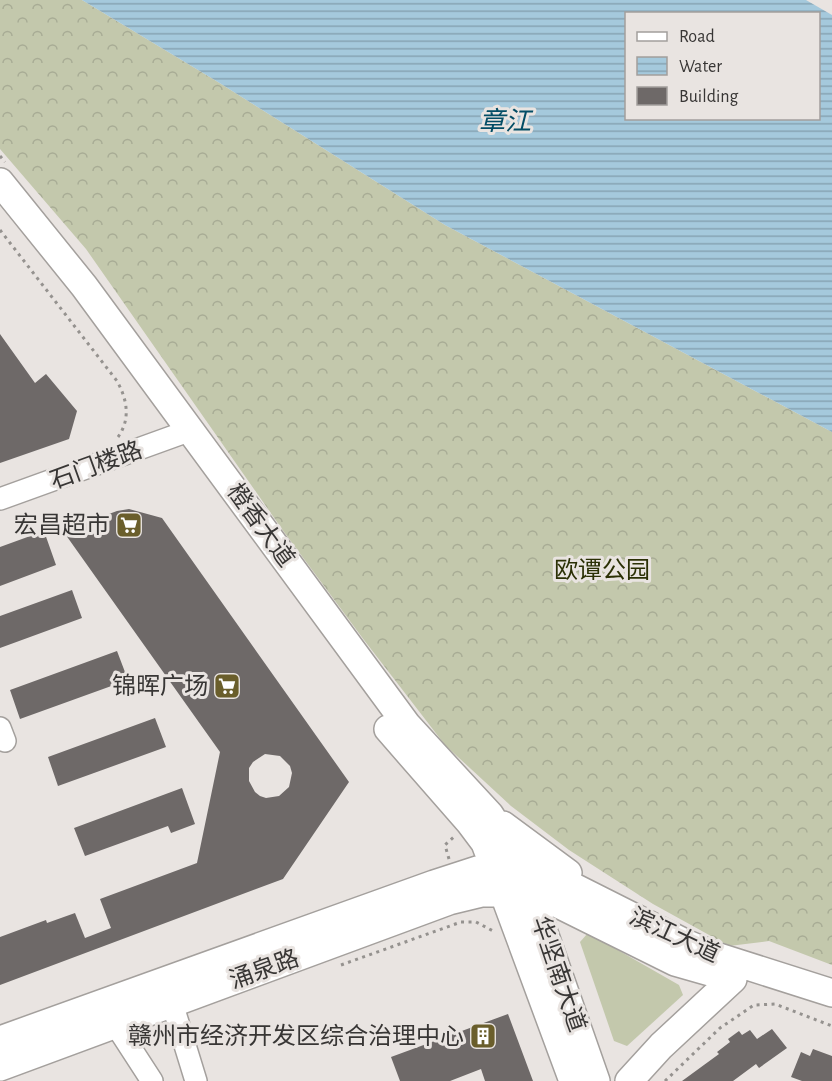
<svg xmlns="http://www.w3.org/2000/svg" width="832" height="1081" font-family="'Alegreya Sans','Noto Sans SC',sans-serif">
<defs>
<pattern id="forest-crowns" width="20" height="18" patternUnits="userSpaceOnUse" patternTransform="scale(1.5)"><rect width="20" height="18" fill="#c3c8ac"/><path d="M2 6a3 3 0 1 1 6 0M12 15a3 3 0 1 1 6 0" fill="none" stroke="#a8ac95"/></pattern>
<pattern id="water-rules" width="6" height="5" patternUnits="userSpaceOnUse" patternTransform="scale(1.5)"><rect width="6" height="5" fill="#a5c9dc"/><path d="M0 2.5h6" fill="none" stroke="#87a4b3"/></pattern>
</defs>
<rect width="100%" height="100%" fill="#e9e4e1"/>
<!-- forest -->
<path fill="url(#forest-crowns)" d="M0,0H82L218,82L445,225L832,432V965L769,941L729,946L653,904L569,850L511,806L445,745L364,640L284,532L86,249L0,149Z"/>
<!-- garden -->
<path fill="#c3c8ac" d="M588,933L679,985L683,995L627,1046L614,1041L580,942Z"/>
<!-- water -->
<path fill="url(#water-rules)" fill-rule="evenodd" d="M82,0H806L832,15V432L445,225L218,82ZM626,14H818V118H626Z"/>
<!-- building -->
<path fill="#6e6968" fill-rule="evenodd" d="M0,334L35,383L46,374L77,411L69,439L0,463Z
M129,509L162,518L349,782L283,879L0,985V937L46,920L47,923L75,913L85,938L111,928L100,899L197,863L220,752L63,531L117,511ZM265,754L280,756L290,766L292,773L289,787L279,796L266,798L260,796L255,792L249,781V768L253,762Z
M44,531L56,565L0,586V547Z
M72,590L82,618L0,648V616Z
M117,651L128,680L20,719L10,690Z
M155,718L166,747L58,786L48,757Z
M182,788L195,824L171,833L168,826L85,856L74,828Z
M508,1014L533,1081H485L481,1069L450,1081H400L391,1057Z
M772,1029L787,1048L759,1068L756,1064L733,1081H682L719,1054L717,1052L730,1042L728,1039L739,1031L742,1035L750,1030L757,1039Z
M813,1049L832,1056V1081H802L791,1077L801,1052L810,1056Z"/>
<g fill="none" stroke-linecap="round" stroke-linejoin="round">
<defs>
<path id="minor" d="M0,499L191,430
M0,728L5,741
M172,1003L196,1081
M115,1024L152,1081"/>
<path id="major" d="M0,182L84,286L407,725L490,815L512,849L521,867L596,1081
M388,729L470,823L485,843L573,1081
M503,825L568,873
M0,1040L434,884L477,870L521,867L546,873L685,943L716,956L832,993
M0,1067L449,901L482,893H504L552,901L675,962L731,978
M629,1081L661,1046L733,979"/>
</defs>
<!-- minor casing -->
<use href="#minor" stroke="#a4a09d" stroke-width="24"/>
<!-- major casing -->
<use href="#major" stroke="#a4a09d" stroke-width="30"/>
<!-- path -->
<path stroke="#95928f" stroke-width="3" stroke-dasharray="3 4.5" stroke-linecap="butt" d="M0,156L5,162
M0,230L117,381C127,399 131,419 118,437
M449,859L445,845L456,835
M341,965L461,922H476L495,932
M665,1081L720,1028L754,1005L775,1004L832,1026"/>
<!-- minor -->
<use href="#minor" stroke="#fff" stroke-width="21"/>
<!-- major -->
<use href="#major" stroke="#fff" stroke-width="27"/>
</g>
<!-- icons -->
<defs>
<symbol id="supermarket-square" viewBox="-11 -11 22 22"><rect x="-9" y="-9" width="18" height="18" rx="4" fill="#6a5e2b" stroke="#e9e4e1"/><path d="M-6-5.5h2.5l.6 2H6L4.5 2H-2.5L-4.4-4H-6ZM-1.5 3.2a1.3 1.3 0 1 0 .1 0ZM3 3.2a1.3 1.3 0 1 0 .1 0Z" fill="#fff"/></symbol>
<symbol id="building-square" viewBox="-11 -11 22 22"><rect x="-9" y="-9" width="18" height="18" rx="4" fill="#6a5e2b" stroke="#e9e4e1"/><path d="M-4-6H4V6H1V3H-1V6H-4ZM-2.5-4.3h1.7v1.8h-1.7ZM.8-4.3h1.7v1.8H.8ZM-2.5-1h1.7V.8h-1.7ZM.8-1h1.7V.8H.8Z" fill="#fff"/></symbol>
</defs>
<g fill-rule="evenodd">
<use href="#supermarket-square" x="114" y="510" width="30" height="30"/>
<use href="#supermarket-square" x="212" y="671" width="30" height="30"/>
<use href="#building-square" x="468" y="1021" width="30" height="30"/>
</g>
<g text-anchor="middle" stroke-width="6" stroke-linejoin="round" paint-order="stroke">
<!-- street labels -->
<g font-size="24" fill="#383635" stroke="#e9e4e1">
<text transform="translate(96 465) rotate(-20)" y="8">石门楼路</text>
<text transform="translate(261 525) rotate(54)" y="8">橙香大道</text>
<text transform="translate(675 935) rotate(25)" y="8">滨江大道</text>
<text transform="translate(264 969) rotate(-20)" y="8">涌泉路</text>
<text transform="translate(559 974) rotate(71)" y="8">华坚南大道</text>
</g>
<!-- poi labels -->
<g font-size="24" fill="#383635" stroke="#e9e4e1" text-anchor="end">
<text x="110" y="533">宏昌超市</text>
<text x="208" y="694">锦晖广场</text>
<text x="464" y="1044">赣州市经济开发区综合治理中心</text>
</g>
<!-- park labels -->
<g font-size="24" fill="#2b3005" stroke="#e9e4e1">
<text x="602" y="578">欧谭公园</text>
</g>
<!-- water labels -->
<g font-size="26" font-style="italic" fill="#034d66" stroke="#e9e4e1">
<text x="505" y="130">章江</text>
</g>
</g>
<!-- legend -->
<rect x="625" y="12" width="195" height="108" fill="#e9e4e1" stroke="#a29e9c" stroke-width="1.5"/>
<rect x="637" y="32" width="30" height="9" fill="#ffffff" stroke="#a29e9c" stroke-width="1.5"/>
<text x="679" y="42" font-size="18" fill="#383635">Road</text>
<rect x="637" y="57" width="30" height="18" fill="url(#water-rules)" stroke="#a29e9c" stroke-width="1.5"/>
<text x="679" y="72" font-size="18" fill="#383635">Water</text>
<rect x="637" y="87" width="30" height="18" fill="#6e6968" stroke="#a29e9c" stroke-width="1.5"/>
<text x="679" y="102" font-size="18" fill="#383635">Building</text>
</svg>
